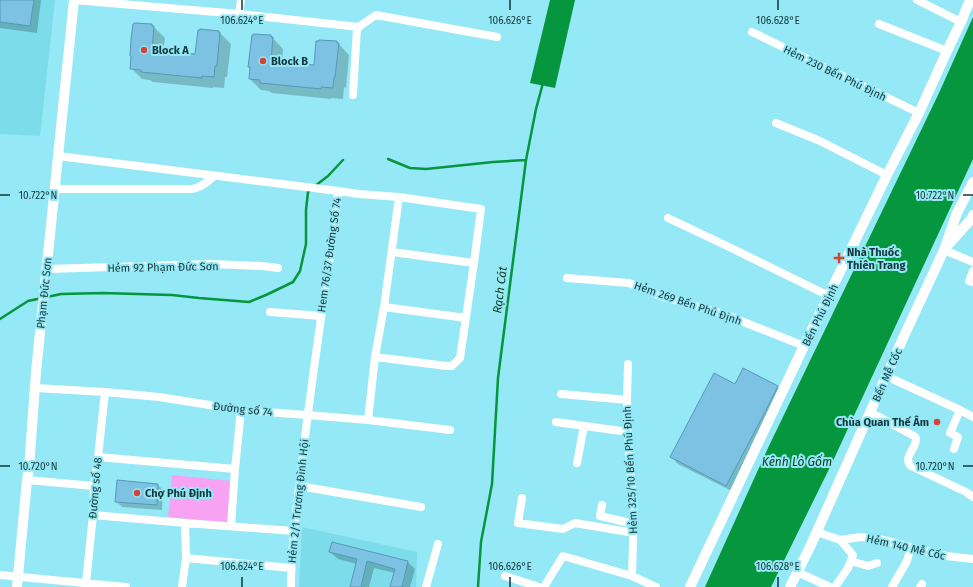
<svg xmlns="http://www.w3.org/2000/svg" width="973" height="587" font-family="'Fira Sans',sans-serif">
<rect width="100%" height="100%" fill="#95e8f5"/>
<!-- built -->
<path fill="#7ddce9" d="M0,0H55L40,136L0,134Z
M302,527L417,552L416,587H299Z"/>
<!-- green -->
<path fill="#f7a2f2" d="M172,475L231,481L227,523L168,517Z"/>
<!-- water -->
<path fill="#05963e" d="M550,0H575L555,88L530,83Z
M973,17V159L832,463L771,587H705L768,448L939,93Z"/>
<!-- shadow -->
<path fill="#0003" d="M0,0H41L37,33L0,28Z
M152,25L165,38L163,52L196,55L218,31L231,44L227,77H225L224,88L213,87V88L153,82L150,80L142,79L131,68Z
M271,36L283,49L282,63L315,66L337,42L349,55L346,88L344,87L343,99L331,98V99L272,93L269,91L261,90L250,79L251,68L250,67Z
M736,385L777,387L784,394L734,492L678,464L671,456Z
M118,481L158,485L163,490L162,510L122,507L116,501Z
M333,543L408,562L415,569L410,587H391L395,573L374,568L369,587H351L357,564L338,559L330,552Z"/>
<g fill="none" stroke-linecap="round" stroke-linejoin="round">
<!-- stream -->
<path stroke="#05963e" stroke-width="2.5" d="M388,159L410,168L426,169L493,162L526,160
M315,186L328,176L343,160
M47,297L61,294L103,293L172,295L199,298L249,302L266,295L293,282L300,271L306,244V210L308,192L310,190
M0,319L28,301L42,298
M478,587L481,542L492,484L498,378L526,160L536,109L543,83"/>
</g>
<!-- building -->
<path fill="#7dc2e2" stroke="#5599b7" d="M0,0H34L30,26L0,22Z
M134,23L152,24V26H154L152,50L195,54L198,30H200V29L219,31L218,32H220L217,66H215L214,77L202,76V78L141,72V70L130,69L131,56H130L131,39L133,24H134Z
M253,34L271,35V37H273L271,61L314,65L316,41H319V40L337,41V43H339L335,77H334L333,88L321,87V89L260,83V80L249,79L250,67H248L252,35H253Z
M743,368L778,386L765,412L726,486L670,457L714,373L735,384Z
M117,480L158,484L157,505L115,502Z
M332,542L408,561L402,587H390L395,569L367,561L361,587H350L357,559L329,552Z"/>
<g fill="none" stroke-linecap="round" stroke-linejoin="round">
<!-- minor -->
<path stroke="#fff" stroke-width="8" d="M74,0L239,14L359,27
M917,0L961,22
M239,14L241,0
M879,24L947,51
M752,32L919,113
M353,95L357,28L376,15L497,37
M776,123L820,141L887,175
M58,156L338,191
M55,189H192C202,187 207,182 214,176
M668,218L727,246L829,296
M944,250L973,262
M392,252L474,263
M47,269L211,264L262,266L278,268
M973,271L969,281L973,282
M567,278L629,283L663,297L721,313L804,346
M384,307L466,318
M270,312L321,316
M628,364L627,400L629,457L634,508L632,576
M886,376L960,410L950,433L958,437L954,449
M36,388L105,392L159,397L241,410L307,415L368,420L450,430
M561,394L627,400
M960,410L973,417
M870,412L914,436L916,438C917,449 902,457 911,466L966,492L973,497
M368,420L375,357L384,307L399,197
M556,422L628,432
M98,457L235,469
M577,463L584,426
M27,480L94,486
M299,486L421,507
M522,498L518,523L563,529L575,523L634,533
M602,505L600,516L634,524
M93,515L185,523L294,531
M231,526L235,469L241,410
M817,532L840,540L861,537L879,539L946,556L973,559
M186,558L291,568
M851,561L868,566L877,563
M797,572L830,587
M0,575L126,587
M505,576L539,587
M86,583L93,515L94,486L98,457L105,392
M182,587L186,558L185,523
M291,587C291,546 297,504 302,463C311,383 323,303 335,223L338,191L359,194L399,197L481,209L474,263L460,358L452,366H447L375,357
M426,587L438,544
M544,587L563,556L632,576L656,587
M835,587L848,568L853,555L840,540
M892,587L907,561L911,547
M920,587L922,584"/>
<!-- tertiary -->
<path stroke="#fff" stroke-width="10" d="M948,245L972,218L973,215
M17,587L27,480L29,468L36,372L74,0
M690,587L804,346L887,175L919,113L947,51L961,22L970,0
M790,587L810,547L904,336L944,250L957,213L973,182"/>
</g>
<!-- ticks -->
<path fill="none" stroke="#13373c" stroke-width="1.5" d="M242,0V10M510,0V10M778,0V10M0,195H10M963,195H973M0,466H10M963,466H973M242,577V587M510,577V587M778,577V587"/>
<!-- markers -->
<g fill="#d24438" stroke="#95e8f5" stroke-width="1.5">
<circle cx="144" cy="50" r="4"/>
<circle cx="263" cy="61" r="4"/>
<path d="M837 252h4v4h4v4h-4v4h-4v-4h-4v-4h4z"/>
<circle cx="937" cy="422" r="4"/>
<circle cx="137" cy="493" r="4"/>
</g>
<g text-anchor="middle" stroke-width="4" stroke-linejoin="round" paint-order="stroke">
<!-- poi labels -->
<g font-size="11" font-weight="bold" fill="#13373c" stroke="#95e8f5" text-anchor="start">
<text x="152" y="54">Block A</text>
<text x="271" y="65">Block B</text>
<text x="847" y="256">Nhà Thuốc<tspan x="847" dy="13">Thiên Trang</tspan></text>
<text x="929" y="426" text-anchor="end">Chùa Quan Thế Âm</text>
<text x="145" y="497">Chợ Phú Định</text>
</g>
<!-- street labels -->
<g font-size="11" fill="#13373c" stroke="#95e8f5">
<text transform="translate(835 73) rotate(26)" y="4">Hẻm 230 Bến Phú Định</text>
<text transform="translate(329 255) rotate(-82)" y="4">Hem 76/37 Đường Số 74</text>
<text transform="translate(163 267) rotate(-1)" y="4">Hẻm 92 Phạm Đức Sơn</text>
<text transform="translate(44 293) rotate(-84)" y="4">Phạm Đức Sơn</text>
<text transform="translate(688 303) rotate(19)" y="4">Hẻm 269 Bến Phú Định</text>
<text transform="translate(820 315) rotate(-64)" y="4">Bến Phú Định</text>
<text transform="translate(887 375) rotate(-66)" y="4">Bến Mễ Cốc</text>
<text transform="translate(243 409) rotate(6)" y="4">Đường số 74</text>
<text transform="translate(630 470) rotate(-93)" y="4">Hẻm 325/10 Bến Phú Định</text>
<text transform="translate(95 488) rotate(-85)" y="4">Đường số 48</text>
<text transform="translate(298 501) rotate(-84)" y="4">Hẻm 2/1 Trương Đình Hội</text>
<text transform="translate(906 547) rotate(13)" y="4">Hẻm 140 Mễ Cốc</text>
</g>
<!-- water labels -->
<g font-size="12" font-style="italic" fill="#093917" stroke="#95e8f5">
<text transform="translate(500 290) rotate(-83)" y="4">Rạch Cát</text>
<text x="797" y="466">Kênh Lò Gốm</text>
</g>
</g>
<g font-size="10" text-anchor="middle" fill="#13373c" stroke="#95e8f5" stroke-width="4" stroke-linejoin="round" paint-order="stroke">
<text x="242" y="24">106.624°E</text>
<text x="510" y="24">106.626°E</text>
<text x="778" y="24">106.628°E</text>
<text x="38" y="199">10.722°N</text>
<text x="935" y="199">10.722°N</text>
<text x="38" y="470">10.720°N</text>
<text x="935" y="470">10.720°N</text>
<text x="242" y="570">106.624°E</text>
<text x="510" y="570">106.626°E</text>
<text x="778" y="570">106.628°E</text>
</g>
</svg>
